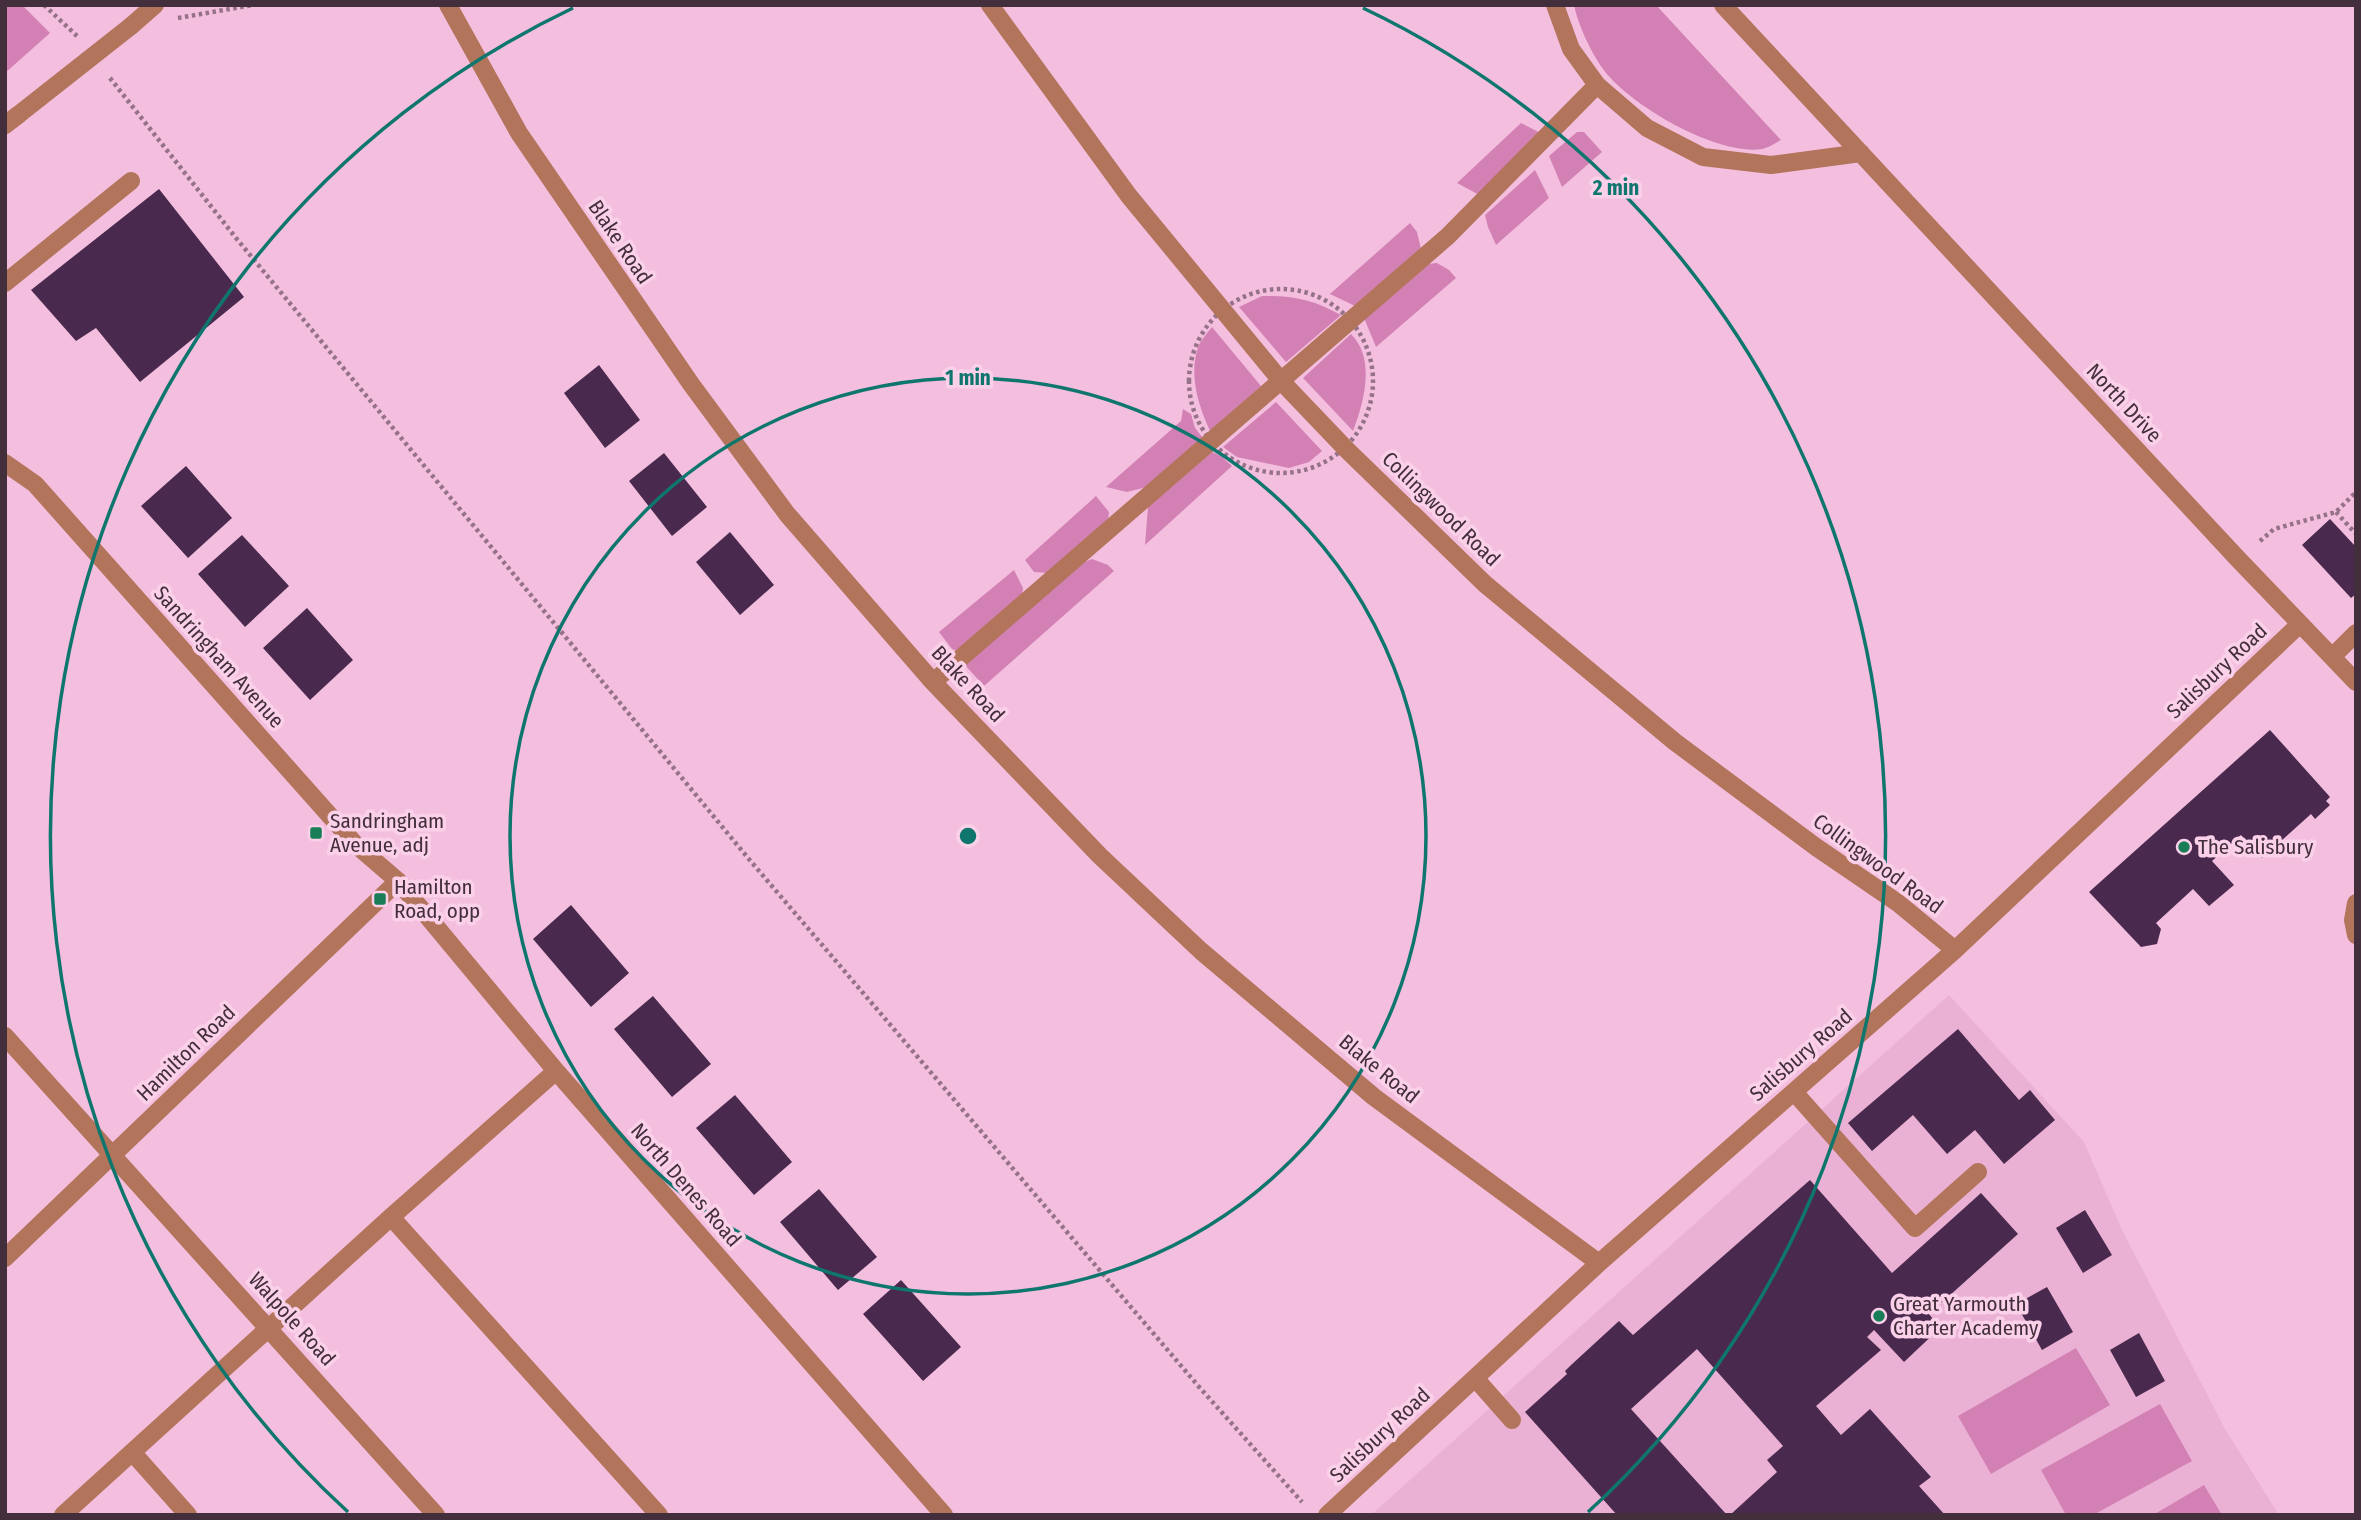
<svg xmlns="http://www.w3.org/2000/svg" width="2361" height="1520" font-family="'Fira Sans Condensed',sans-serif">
<rect width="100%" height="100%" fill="#f4bfdf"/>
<!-- built -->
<path fill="#eab1d4" d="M1949,995L2084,1142L2122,1230L2225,1429L2279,1515H1371Z"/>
<!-- green -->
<path fill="#d381b5" d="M5,5H22L50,33L5,73Z
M1574,5H1656L1781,140C1776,143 1768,148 1762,149C1717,156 1629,105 1603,69C1591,52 1578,25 1574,5Z
M1521,123L1550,138L1483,197L1457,183Z
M1577,132H1584L1602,152L1562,187L1549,156Z
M1535,170L1549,198L1496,245L1488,227L1485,215Z
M1410,223L1417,232L1421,249L1355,306L1330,294Z
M1437,263L1449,270L1456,278L1376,347L1364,318L1427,264Z
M1262,296C1292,295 1315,300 1341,315L1286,362L1239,307Z
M1212,327L1261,386L1210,431C1198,405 1188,373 1199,345C1202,339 1208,332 1212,327Z
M1351,334C1376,359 1364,402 1353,431L1303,378Z
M1276,402L1322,451L1309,462L1289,468L1237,457L1223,447Z
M1183,409L1191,414L1195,428L1203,438L1147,487L1127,492L1106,487L1181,421Z
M1212,452L1221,456L1232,466L1145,545L1148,507Z
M1096,496L1109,512L1108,521L1048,573L1034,572L1025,560Z
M1092,559L1108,565L1114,571L984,686L964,664L1082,563Z
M1014,570L1023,588L1022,596L957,651L952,649L939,632Z
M2076,1348L2110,1405L1991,1474L1958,1416Z
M2160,1404L2192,1461L2093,1515H2066L2041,1470Z
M2204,1485L2222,1515H2153Z"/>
<!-- building -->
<path fill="#492a4e" d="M159,189L244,297L140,382L96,328L76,341L31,290Z
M599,365L640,420L605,448L564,393Z
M664,453L707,507L672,536L629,481Z
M186,466L232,518L188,558L141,506Z
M2330,519L2356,547V594L2351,598L2302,545Z
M730,532L774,585L740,615L696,562Z
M242,535L289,586L245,627L198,574Z
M307,608L353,660L310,700L263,648Z
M2270,730L2330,797L2326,801L2330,805L2315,819L2311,814L2262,858L2241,835L2212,861L2234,885L2209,906L2193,889L2156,923L2161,929L2157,944L2141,947L2089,892Z
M571,905L629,973L591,1007L533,939Z
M653,996L711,1064L672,1097L614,1029Z
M1958,1029L2019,1100L2030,1090L2055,1120L2004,1164L1975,1130L1947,1154L1913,1115L1872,1151L1848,1123Z
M735,1095L792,1162L754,1195L696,1128Z
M1810,1180L1892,1273L1981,1193L2018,1234L1929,1314L1940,1328L1904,1362L1874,1330L1867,1337L1881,1350L1816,1406L1841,1435L1870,1409L1931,1477L1919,1486L1945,1515H1730L1777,1472L1767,1460L1783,1446L1697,1349L1631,1409L1727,1515H1617L1525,1412L1567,1374L1565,1371L1570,1366L1619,1321L1633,1335Z
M819,1189L877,1257L838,1290L780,1222Z
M2085,1210L2112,1255L2083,1273L2056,1228Z
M901,1280L961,1347L923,1381L863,1314Z
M2047,1287L2073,1332L2042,1350L2016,1304Z
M2139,1333L2165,1381L2136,1397L2110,1350Z"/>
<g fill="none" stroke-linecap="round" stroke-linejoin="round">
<!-- path -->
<path stroke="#957287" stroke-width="4.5" stroke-dasharray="3.5 3.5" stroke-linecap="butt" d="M44,5L77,36
M178,18L253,5
M110,78L236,238L748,858L1200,1388L1302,1502
M1189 381a92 92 0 1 1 184 0a92 92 0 1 1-184 0Z
M2336,512L2356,534
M2260,541L2274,529L2336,512L2356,492"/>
<!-- minor -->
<path stroke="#b2745b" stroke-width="18" d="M448,5L519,133L691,384L787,514L933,682L1100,856L1201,951L1374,1097L1599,1263
M990,5L1129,196L1282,382L1346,449L1485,584L1675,742L1816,847L1898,903L1955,950
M1555,5L1571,49L1597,85L1647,128L1703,157L1771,165L1861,153
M1723,5L2238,559L2356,682
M131,26L155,5
M5,125L18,115
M5,283L131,181
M5,463L35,484L355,844L398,881L556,1071L944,1515
M2332,657L2356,633
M933,682L1448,236L1597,85
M2356,903L2353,920L2356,935
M5,1036L436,1515
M1794,1092L1915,1228L1978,1172
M391,1217L659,1515
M5,1258L398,881
M1475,1378L1512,1420
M132,1452L188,1515
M63,1515L391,1217L556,1071
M1327,1515L1599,1263L1955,950L2300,624"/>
<!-- minor-bridge -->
<path stroke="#b2745b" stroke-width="18" d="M18,115L131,26"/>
</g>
<!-- distance rings -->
<g fill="none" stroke="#0f766e" stroke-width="3.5">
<circle cx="968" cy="836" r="458"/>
<path d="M348 1512A917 917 0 0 1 573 8M1363 8A917 917 0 0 1 1588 1512"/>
</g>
<!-- markers -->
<g fill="#187e57" stroke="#fbd0e9" stroke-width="2.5">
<rect x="309" y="826" width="14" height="14" rx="3.5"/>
<circle cx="2184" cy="847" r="7"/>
<rect x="373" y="892" width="14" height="14" rx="3.5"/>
<circle cx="1879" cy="1316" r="7"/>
</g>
<g text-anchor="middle" stroke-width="7" stroke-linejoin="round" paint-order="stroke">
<!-- street labels -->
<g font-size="21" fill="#432f3b" stroke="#fbd0e9">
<text transform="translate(620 242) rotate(56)" y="7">Blake Road</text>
<text transform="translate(2124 403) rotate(47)" y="7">North Drive</text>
<text transform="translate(1441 509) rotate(44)" y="7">Collingwood Road</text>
<text transform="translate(219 657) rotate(48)" y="7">Sandringham Avenue</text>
<text transform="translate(2217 671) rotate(-43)" y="7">Salisbury Road</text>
<text transform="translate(968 684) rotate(47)" y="7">Blake Road</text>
<text transform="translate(1878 864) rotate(36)" y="7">Collingwood Road</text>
<text transform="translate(186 1053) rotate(-44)" y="7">Hamilton Road</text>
<text transform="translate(1801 1055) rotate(-41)" y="7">Salisbury Road</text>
<text transform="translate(1379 1069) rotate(39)" y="7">Blake Road</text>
<text transform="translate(686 1185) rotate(49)" y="7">North Denes Road</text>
<text transform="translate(292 1319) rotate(48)" y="7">Walpole Road</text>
<text transform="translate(1380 1435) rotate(-43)" y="7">Salisbury Road</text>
</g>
<!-- poi labels -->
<g font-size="21" fill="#432f3b" stroke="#fbd0e9" text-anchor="start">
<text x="330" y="828">Sandringham<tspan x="330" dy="24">Avenue, adj</tspan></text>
<text x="2198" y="854">The Salisbury</text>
<text x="394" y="894">Hamilton<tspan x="394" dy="24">Road, opp</tspan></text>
<text x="1893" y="1311">Great Yarmouth<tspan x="1893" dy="24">Charter Academy</tspan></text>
</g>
</g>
<circle cx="968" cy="836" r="10" fill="#0f766e" stroke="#fbd0e9" stroke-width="3.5"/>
<g font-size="21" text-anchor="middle" font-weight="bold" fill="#0f766e" stroke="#fbd0e9" stroke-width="7" stroke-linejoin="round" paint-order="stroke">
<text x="1616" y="195">2 min</text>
<text x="968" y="385">1 min</text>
</g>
<!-- border -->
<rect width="2361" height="1520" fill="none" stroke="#432f3b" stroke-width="14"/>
</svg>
